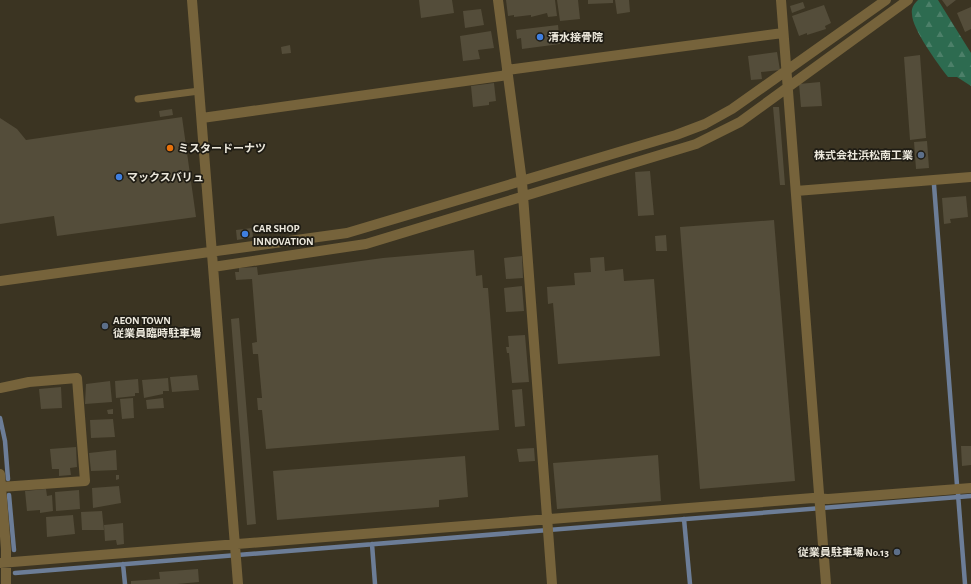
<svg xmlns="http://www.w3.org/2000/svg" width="971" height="584" font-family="'Alegreya Sans','Noto Sans JP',sans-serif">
<defs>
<pattern id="forest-firs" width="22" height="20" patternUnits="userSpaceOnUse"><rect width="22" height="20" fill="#2d6b50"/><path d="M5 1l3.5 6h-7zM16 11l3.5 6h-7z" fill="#4c8069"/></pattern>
</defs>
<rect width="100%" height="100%" fill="#3b3422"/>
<!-- forest -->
<path fill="url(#forest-firs)" d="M918,0H938L971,53V86L957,77H948C938,64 912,29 912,14C911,8 914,4 918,0Z"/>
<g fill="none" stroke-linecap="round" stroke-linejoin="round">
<!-- stream -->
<path stroke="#6c7d97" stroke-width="4.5" d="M934,185L957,485
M0,418L5,441L8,479
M958,494L965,584
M9,495L14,550
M684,519L690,584
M372,544L375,584
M123,564L125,584
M15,573L971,496"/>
</g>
<!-- building -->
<path fill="#544d3a" d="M419,0H452L454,13L421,18Z
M506,0H555L557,16L548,17L547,13L531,17V15L514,17V15L508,16Z
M557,0H578L580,19L560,21Z
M588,0H613V3L588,4Z
M615,0H629L630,12L617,14Z
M942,0H956L947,7Z
M803,2L805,8L792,13L790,6Z
M824,5L831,23L825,26L826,29L807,35V33L799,36L792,16Z
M971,7V29L965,32L957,13Z
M481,9L484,25L465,28L463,11Z
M558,25L560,44L522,49L521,38L517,39L516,30Z
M491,31L494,48L478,50L480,59L463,61L460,36Z
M290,45L291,53L282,54L281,47Z
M777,52L780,70L761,72L762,79L751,80L748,56Z
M920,55L926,138L910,140L904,57Z
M820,82L822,106L801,107L799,84Z
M494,83L496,101L489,102V105L473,107L471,86Z
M773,107H779L785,185H780Z
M172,109L173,115L160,117L159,111Z
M182,117L196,217L57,236L54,216L0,224V118L17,129L26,140Z
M927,141L929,168L916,169L914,142Z
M650,171L654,215L638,216L635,172Z
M966,196L968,217L950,219L951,223L944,224L942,198Z
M774,220L795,481L700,489L680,227Z
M252,228L253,237L237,240L236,230Z
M666,235L667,251H656L655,236Z
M474,250L476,276L482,275L483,288H488L499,430L266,449L262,410H258L257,398H262L258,354H253L252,343L257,342L252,279L236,280L235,272H239V268L257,267L258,275L383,258Z
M522,256L523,278L506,279L504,258Z
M604,257L605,271L623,269L624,281L654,279L660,356L558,364L553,303L548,304L547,287L575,285L574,273L591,272L590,258Z
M522,286L524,311L506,312L504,288Z
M239,318L256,524L247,525L231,319Z
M525,335L529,382L512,383L509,353H507L506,347H509L508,336Z
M197,375L199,390L172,392L170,377Z
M168,378L169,391H163V394L144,398L142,380Z
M138,379L139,393H135V396L116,398L115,381Z
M110,381L112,402L85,404L86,384Z
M61,387L62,408L41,409L39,389Z
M522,389L525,426L515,427L512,390Z
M133,398L134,418L122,419L120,399Z
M163,398L164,408L147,409L146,400Z
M113,409V414H108L107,410Z
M113,419L115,437L91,438L90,420Z
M961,446H971V465L962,466Z
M76,447L77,467L70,468L71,475L59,476V469H52L50,449Z
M534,448L535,461L519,462L517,449Z
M116,450L117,470L91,471L89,453Z
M658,455L661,501L557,509L553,463Z
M465,456L468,497L439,500V507L277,520L273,471Z
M116,475H119V479L116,480Z
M119,486L121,503L93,508L92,488Z
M46,489L47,496L52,495L53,511L40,513V510L27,511L25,491Z
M79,490L80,509L56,511L55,492Z
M102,511L104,530H82L81,512Z
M73,515L75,534L47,537L46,517Z
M123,523L124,544L117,545L116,540L105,541L104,525Z
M198,569L199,582L177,584H131V581L160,579L159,572Z"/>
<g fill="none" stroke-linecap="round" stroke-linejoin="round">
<!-- lane -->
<path stroke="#76633b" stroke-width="7" d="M138,99L199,91"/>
<!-- street -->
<path stroke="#76633b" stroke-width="10" d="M192,0L238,584
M498,0L522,182L552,584
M781,0L826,584
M507,70L783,33
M202,118L508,75
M796,191L971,177
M213,267L366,244L696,144L740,122L908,0
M0,281L347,233L676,135L705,124L732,109L886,0
M0,388L29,382L77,378L85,481L1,487
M0,474L6,549V584
M0,563L813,498L828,499L971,488"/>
</g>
<!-- markers -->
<g fill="#3f7fe0" stroke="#1f1c14" stroke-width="1.5">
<circle cx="540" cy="37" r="4"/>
<circle cx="119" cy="177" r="4"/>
<circle cx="245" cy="234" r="4"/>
</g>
<circle fill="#e8710a" stroke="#1f1c14" stroke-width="1.5" cx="170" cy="148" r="4"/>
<g fill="#5c6f8a" stroke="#1f1c14" stroke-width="1.5">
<circle cx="921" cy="155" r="4"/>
<circle cx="105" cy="326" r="4"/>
<circle cx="897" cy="552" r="4"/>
</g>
<g text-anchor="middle" stroke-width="3.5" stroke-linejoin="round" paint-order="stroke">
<!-- poi labels -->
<g font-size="11" font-weight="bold" fill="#ebe7db" stroke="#1f1c14" text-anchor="start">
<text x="548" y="41">清水接骨院</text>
<text x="178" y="152">ミスタードーナツ</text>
<text x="913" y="159" text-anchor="end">株式会社浜松南工業</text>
<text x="127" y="181">マックスバリュ</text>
<text x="253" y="232">CAR SHOP<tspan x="253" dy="13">INNOVATION</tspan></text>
<text x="113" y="324">AEON TOWN<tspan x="113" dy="13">従業員臨時駐車場</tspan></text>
<text x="889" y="556" text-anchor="end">従業員駐車場 No.13</text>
</g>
</g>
</svg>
